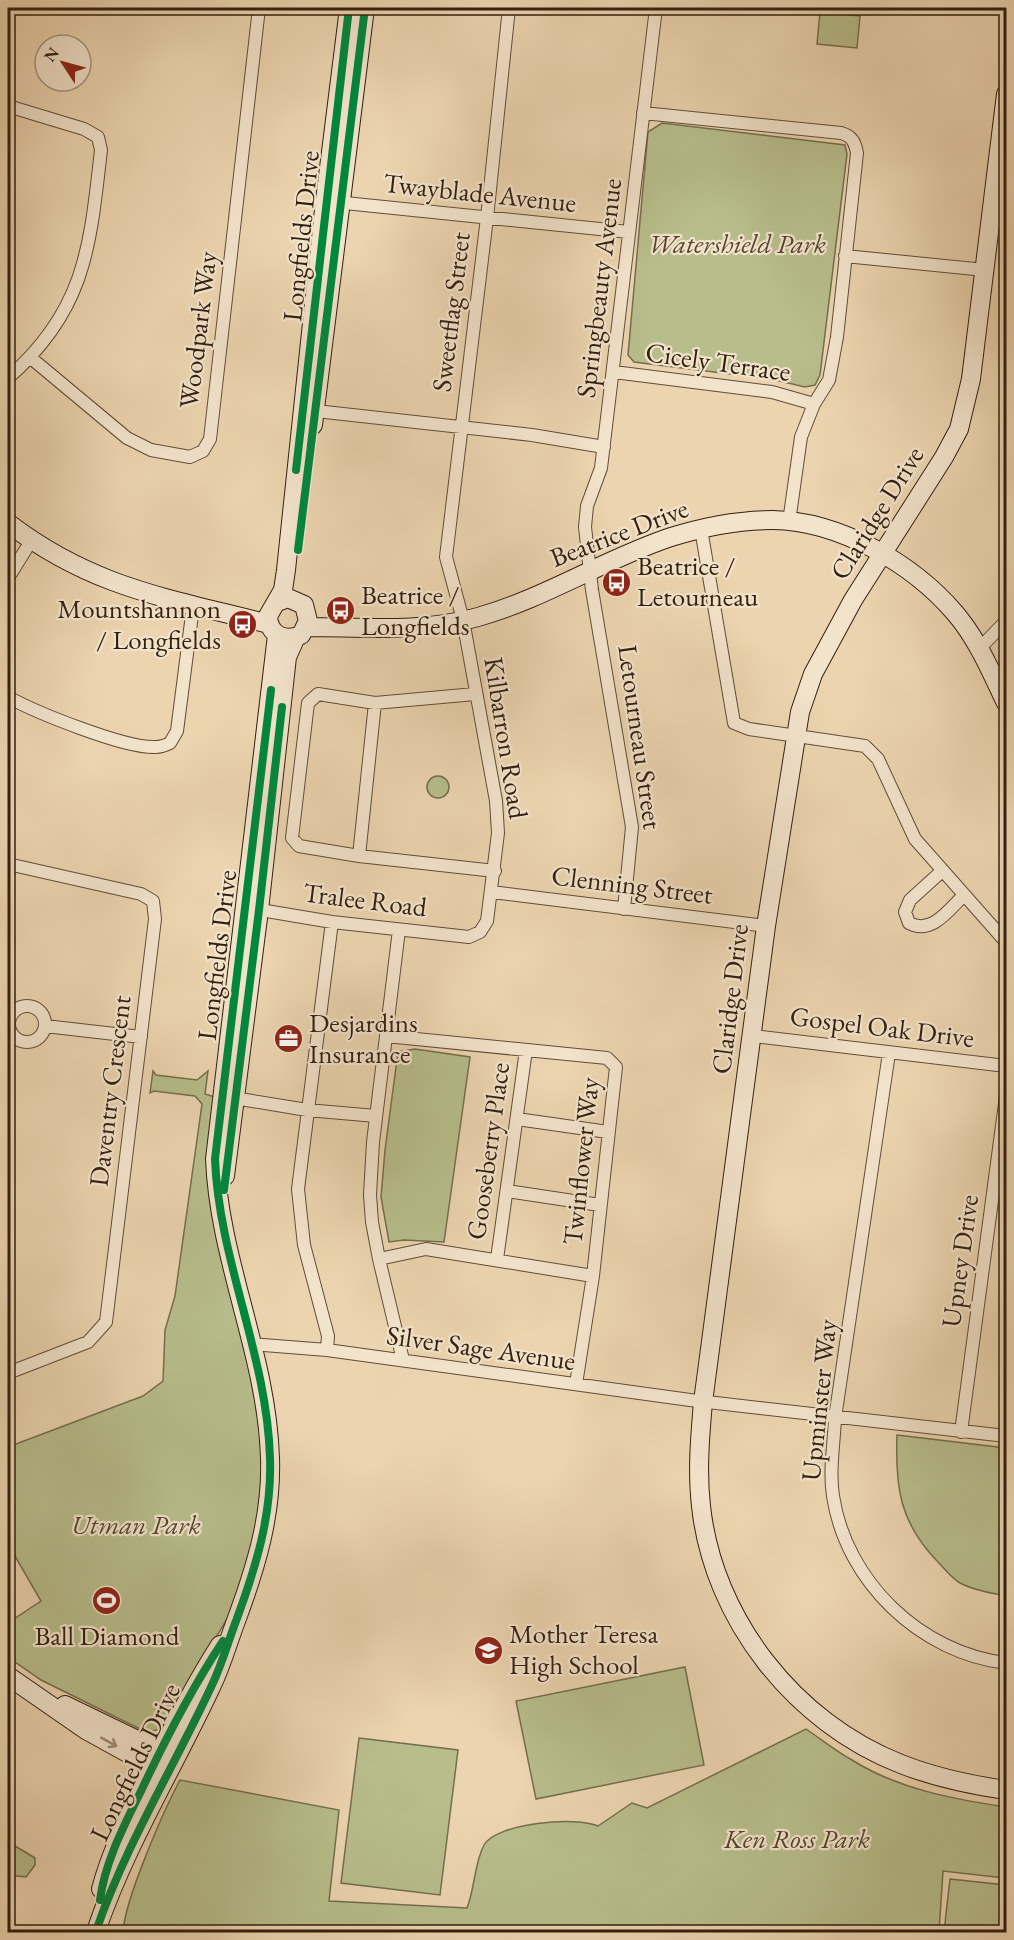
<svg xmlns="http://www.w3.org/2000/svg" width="1014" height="1940" font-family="'EB Garamond',serif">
<rect width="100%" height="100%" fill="#ebd4af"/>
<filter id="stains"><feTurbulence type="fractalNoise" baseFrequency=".00333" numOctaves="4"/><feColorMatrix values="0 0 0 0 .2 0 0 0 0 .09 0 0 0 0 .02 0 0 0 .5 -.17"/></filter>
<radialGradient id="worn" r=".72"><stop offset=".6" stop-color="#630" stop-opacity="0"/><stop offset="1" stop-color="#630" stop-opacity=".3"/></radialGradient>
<!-- green -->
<path fill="#b7bd8b" stroke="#756e4e" stroke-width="1.5" d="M820,12L860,16L857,48L817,44Z
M662,123L845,145L847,154L820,375L815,385L805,387L771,379L634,362L628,355L648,132Z
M427 787a11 11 0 1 1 22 0a11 11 0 1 1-22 0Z
M415,1049L470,1057L444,1242L404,1240L389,1242L381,1197L385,1150L398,1052Z
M153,1071L156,1075L197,1080L208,1071L205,1094L215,1097L209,1160L254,1375L264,1475L253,1548L230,1614L162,1728L148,1733L41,1680L8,1657V1623L41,1601L8,1544V1447L143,1396L163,1381L165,1330L175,1296L202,1104L195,1096L154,1091L150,1093Z
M897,1435L1006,1448V1596C991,1593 976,1591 962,1584C953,1580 945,1569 938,1562C900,1523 895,1488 897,1435Z
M685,1667L704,1765L536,1799L516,1701Z
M806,1729C821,1739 836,1751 852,1760C898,1789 953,1799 1006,1807L1004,1878L943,1871L939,1932H123C125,1899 163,1812 180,1780L339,1810L329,1901L467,1908C475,1888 474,1864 484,1845C496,1823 577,1816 598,1826L632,1803L647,1808Z
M359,1738L458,1750L440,1895L341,1883Z
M15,1846L35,1858V1865L26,1877L8,1875V1849Z
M950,1879L1006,1885V1932H944Z"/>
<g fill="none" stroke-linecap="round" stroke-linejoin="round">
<defs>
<path id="street" d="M8,106L84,129L98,137L101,150C90,246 86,310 8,378
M643,113L841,133C852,136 855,142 857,153L837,337L829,380L814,404L801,437L789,522
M335,202L629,232
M845,256L985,270
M31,358L127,438L151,450L190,457L203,451L210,439L259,8
M614,372L772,392L814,404
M307,410L532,435L604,447
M701,529L734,723L749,729L865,746L878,759L915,839L1006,942
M8,578L31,541
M980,648L1006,621
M475,694L375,703L318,694L308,703L292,838L299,846L359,856L495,871
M8,697C35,712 126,749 156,747C160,747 166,745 170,743L177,731L193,607
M359,856L375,703
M8,864L141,894L153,901L155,919L106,1322L88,1342L8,1373
M942,871L910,900L905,912L909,923C931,935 948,911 963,896
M492,892L766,926
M254,909L332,922L469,937L480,932L487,921L498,833L496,801L463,620L446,557L487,218L509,8
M624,909L632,827L592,590L585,527L587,506L601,468L656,8
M399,930L373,1142L370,1195L372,1222L379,1259L403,1360
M9 1024a18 18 0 1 1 36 0a18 18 0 1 1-36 0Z
M45,1026L141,1037
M386,1036L597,1057L607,1058L616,1067L593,1276L576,1384
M753,1036L1006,1066
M889,1053L835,1418C834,1444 829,1470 833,1496C846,1582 921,1653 1006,1663
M228,1097L307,1110L376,1116
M517,1119L608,1132
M507,1191L600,1205
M379,1259L426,1249L593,1276
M497,1259L526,1050
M252,1344L327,1350L690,1400L1006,1436
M327,1350L328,1336L304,1245L298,1189L332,922
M961,1432L1006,1096"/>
<path id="secondary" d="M1006,94L971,379L959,429L944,457L853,600L813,674L800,712L766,926L703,1402C700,1437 697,1471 701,1506C713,1619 795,1723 901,1764C934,1777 971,1785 1006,1790
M313,425L365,8
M8,523C93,588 168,598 269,624
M277,602L288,598L304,605L308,621L301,635C284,642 269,635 268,616L283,590L286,570L325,200L349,8
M307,627C364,627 422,633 478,617C545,598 605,559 671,537C703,527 739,520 773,520C840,521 913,564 955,613C978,640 991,672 1006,703
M225,1176L259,910L287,657L296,637
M8,1676L86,1730L153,1767L165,1766
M65,1705L160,1751L166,1760
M101,1889C111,1852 128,1817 145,1783C168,1736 192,1689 220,1645
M96,1931C126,1844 174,1767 212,1685C222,1664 228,1642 236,1621C256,1567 272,1515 270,1458C267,1355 219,1261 215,1159L277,635"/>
</defs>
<!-- street casing -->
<use href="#street" stroke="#614c38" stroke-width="14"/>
<!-- secondary casing -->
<use href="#secondary" stroke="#331f11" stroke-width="20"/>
<!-- street -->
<use href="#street" stroke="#f2e3cb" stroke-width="12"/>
<!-- secondary -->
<use href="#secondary" stroke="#f2e3cb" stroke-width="18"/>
<defs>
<path id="cycleway" d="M296,470L349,8
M298,550L365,8
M224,1190L259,910L282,707
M100,1900C105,1861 125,1824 142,1789C166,1738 192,1688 223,1641
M96,1931C126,1844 174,1767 212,1685C222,1664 228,1642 236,1621C256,1567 272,1515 270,1458C267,1355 219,1261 215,1159L271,690"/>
</defs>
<!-- cycleway casing -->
<use href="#cycleway" stroke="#f2e3cb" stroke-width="11"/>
<!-- cycleway -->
<use href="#cycleway" stroke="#00873e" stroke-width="8"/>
</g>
<!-- one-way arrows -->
<defs><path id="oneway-shaft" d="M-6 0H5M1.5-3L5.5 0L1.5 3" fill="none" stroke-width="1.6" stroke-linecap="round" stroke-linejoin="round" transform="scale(1.5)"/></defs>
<use stroke="#9c8b77" href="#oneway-shaft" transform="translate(109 1742) rotate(29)"/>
<!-- icons -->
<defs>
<symbol id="bus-disc" viewBox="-11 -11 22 22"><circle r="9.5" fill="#8f2418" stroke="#f2e3cb"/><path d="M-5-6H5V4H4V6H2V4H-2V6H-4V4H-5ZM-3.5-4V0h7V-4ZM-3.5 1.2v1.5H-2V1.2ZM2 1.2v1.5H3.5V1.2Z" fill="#fff"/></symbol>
<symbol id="office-disc" viewBox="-11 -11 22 22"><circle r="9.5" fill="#8f2418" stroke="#f2e3cb"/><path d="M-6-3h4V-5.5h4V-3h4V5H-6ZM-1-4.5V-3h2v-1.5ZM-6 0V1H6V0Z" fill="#fff"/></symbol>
<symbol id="stadium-disc" viewBox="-11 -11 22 22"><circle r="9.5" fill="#8f2418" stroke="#f2e3cb"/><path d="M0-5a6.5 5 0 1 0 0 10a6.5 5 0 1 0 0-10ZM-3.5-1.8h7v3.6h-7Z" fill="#fff"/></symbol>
<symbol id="school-disc" viewBox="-11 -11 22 22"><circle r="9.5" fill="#8f2418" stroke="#f2e3cb"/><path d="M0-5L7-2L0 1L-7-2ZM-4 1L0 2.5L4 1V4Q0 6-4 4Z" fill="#fff"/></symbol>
</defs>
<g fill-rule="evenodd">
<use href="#bus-disc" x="600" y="566" width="33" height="33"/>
<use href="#bus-disc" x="324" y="594" width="33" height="33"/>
<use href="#bus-disc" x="226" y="608" width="33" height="33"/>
<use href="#office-disc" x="272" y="1022" width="33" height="33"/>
<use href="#stadium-disc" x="90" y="1584" width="33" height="33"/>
<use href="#school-disc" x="472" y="1634" width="33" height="33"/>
</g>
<g text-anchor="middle" stroke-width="4.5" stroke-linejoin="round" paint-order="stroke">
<!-- street labels -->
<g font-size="27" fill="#331f11" stroke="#f2e3cb">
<text transform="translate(480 193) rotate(6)" y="9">Twayblade Avenue</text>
<text transform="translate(301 236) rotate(-84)" y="9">Longfields Drive</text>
<text transform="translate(599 288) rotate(-83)" y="9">Springbeauty Avenue</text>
<text transform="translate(451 312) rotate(-83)" y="9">Sweetflag Street</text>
<text transform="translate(198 330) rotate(-83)" y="9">Woodpark Way</text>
<text transform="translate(718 362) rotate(8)" y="9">Cicely Terrace</text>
<text transform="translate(877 513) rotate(-58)" y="9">Claridge Drive</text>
<text transform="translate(619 533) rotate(-21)" y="9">Beatrice Drive</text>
<text transform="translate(640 737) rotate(82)" y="9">Letourneau Street</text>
<text transform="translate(506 738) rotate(81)" y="9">Kilbarron Road</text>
<text transform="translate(632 885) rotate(7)" y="9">Clenning Street</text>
<text transform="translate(365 900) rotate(7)" y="9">Tralee Road</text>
<text transform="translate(217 955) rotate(-83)" y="9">Longfields Drive</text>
<text transform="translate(730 999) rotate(-83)" y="9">Claridge Drive</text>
<text transform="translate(882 1027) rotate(7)" y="9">Gospel Oak Drive</text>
<text transform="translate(110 1091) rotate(-83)" y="9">Daventry Crescent</text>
<text transform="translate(488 1151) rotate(-82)" y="9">Gooseberry Place</text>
<text transform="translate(581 1161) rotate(-84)" y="9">Twinflower Way</text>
<text transform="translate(960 1261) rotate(-82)" y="9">Upney Drive</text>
<text transform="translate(481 1348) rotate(8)" y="9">Silver Sage Avenue</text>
<text transform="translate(819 1400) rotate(-84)" y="9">Upminster Way</text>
<text transform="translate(135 1762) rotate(-64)" y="9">Longfields Drive</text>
</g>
<!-- park labels -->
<g font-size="27" font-style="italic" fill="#544630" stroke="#f2e3cb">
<text x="737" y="253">Watershield Park</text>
<text x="136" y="1534">Utman Park</text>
<text x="797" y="1848">Ken Ross Park</text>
</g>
<!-- poi labels -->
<g font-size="27" fill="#331f11" stroke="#f2e3cb" text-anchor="start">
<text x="637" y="575">Beatrice /<tspan x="637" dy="31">Letourneau</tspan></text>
<text x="361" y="604">Beatrice /<tspan x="361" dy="31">Longfields</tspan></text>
<text x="221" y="618" text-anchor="end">Mountshannon<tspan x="221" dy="31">/ Longfields</tspan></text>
<text x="309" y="1032">Desjardins<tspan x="309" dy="31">Insurance</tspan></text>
<text x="509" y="1643">Mother Teresa<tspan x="509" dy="31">High School</tspan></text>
<text x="107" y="1645" text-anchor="middle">Ball Diamond</text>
</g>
</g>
<!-- margin -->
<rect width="1014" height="1940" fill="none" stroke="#ebd4af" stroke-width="30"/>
<rect x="9" y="9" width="996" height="1922" fill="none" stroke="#331f11" stroke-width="3"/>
<rect x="15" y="15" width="984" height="1910" fill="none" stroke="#331f11" stroke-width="1.5"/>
<!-- north arrow -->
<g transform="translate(63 63) rotate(306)"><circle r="28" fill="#f2e3cb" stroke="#a69581" stroke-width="1.5"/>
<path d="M0-4.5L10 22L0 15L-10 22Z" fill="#8f2418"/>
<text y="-9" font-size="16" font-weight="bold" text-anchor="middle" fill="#331f11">N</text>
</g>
<rect width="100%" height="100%" filter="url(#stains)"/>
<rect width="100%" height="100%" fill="url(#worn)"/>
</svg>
